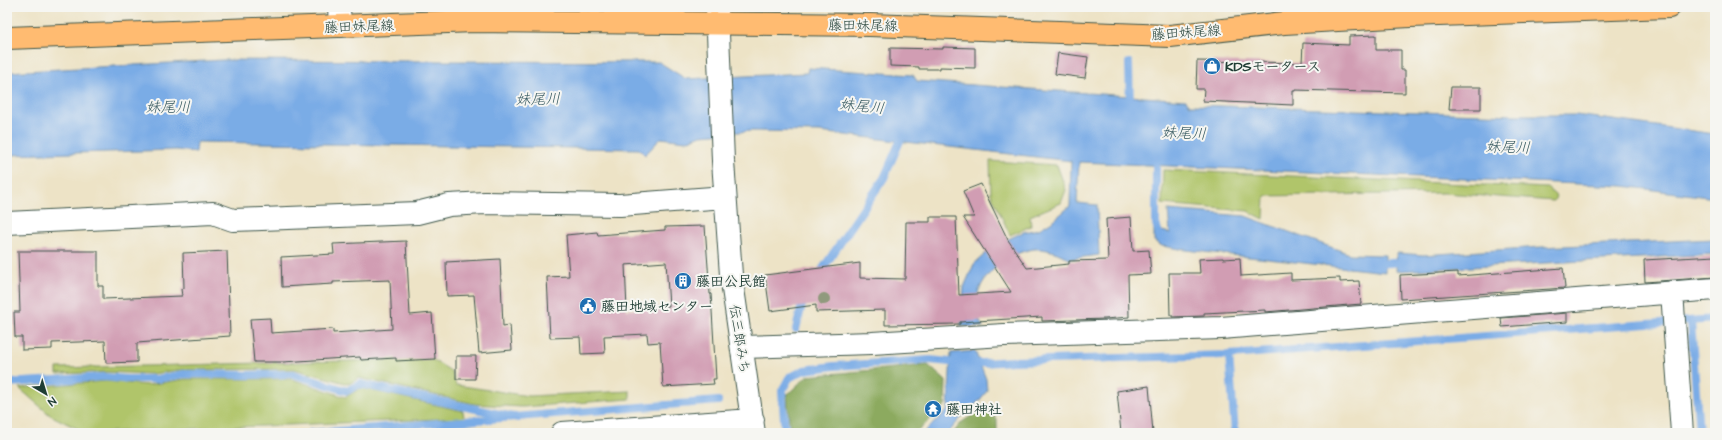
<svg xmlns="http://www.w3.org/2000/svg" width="1722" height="440" font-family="'Architects Daughter','Klee One',sans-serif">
<rect width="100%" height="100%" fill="#f6f6f2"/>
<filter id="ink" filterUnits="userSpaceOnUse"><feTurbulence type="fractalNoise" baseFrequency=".025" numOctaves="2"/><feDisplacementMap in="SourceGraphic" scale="8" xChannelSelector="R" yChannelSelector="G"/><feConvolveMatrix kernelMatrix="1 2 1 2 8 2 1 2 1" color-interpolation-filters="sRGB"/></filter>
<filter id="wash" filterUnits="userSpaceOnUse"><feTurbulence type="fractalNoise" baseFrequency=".012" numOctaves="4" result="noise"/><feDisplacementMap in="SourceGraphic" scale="16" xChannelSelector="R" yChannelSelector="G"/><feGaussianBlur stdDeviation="0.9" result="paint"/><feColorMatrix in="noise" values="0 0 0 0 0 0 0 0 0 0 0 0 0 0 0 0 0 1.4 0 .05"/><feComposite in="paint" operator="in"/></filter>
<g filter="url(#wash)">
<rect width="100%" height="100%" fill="#ede3c6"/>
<!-- green -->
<path fill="#b0c56a" stroke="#68814f" d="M990,161L1057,165L1066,190L1061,203L1030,216L1031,226L1010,235L991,194Z
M1163,170L1547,188L1556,196L1554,201L1444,193L1265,196L1264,219L1248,211L1162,204Z
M432,359L451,371L456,385L529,396L630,391V399L522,407L475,404L359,378L349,384L294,369L179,370L152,374L108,372L57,374V368Z
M185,379H292L345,397L361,388L463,411L464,418L86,433L50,415L19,388L106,381L147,385Z"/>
<!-- forest -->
<path fill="#8caa5e" stroke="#567449" d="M928,365L946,381L945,405L916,433H790L787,395L807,376Z
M988,405L997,420V433H953L962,422Z"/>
<!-- water -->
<path fill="#7aace6" stroke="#4c748d" d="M223,60L659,62L686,79L807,73L808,68L913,75L917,81L1186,100L1190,105L1515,115H1576L1715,134V198L1623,186L1079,162L1077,203L1097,205L1099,255L1069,259C1060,253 1046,248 1034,249C1005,253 971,281 976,314C977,318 981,323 983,327L961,326L964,287L974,264L994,246L1023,232L1039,229L1054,220L1070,206L1071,161L819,132L751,131L701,135L686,141L661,138L645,155L639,149L197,142L196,152L176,150L7,155V72Z
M1168,210L1245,216L1350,254L1385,255V272L1186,250L1162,246L1154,241V229L1170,233Z
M1715,239V254L1396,271L1397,253L1423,255L1541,247Z
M975,351L986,379L987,391L978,402L965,413L948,433H923L948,410L951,353Z"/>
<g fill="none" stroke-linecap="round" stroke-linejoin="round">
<!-- stream -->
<path stroke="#7aace6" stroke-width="8" d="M1130,7V8
M1129,63L1130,106
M1156,155V224L1160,237H1161
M1374,264L1407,262
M818,276L884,178L904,132
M1691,321L1699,433
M796,329L804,297
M1229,355L1235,433
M7,383L104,377L126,379H157L184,374L249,375L293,374L347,391L360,384L518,418
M311,433L718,401
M785,433L782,391L789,378L804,370L834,366L930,360L968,364L1013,361L1229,355L1715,319"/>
</g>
<g id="blocks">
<!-- building -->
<path fill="#d19db3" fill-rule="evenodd" d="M1376,35V50H1401V70H1405V93L1295,90V91H1293V105L1203,101L1204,89H1196L1197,61L1302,63L1303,43L1349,45V36Z
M943,47L975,48V68L940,67V69H919V67L890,66V48L943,49Z
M1058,53L1088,57L1085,78L1055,74Z
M1451,87H1481V109H1449Z
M981,184L1008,240L1027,268L1069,264V261L1108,260L1106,219L1131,217L1133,251L1149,250L1151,274L1128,275L1129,317L1105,319L1042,321V317L960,322V324L885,325V310L816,312V305L770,311L765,275L860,263V278L905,279L906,222H930V217H956L959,295L1011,292L963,217H974L963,191Z
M705,226L710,294H711L716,379H713L714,384L663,387L660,342L648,343L647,334L604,336L605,353L581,354L580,337L550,338L547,277L569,276L566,235L597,232L598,235L665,230V227ZM666,262L669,306L627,310L625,265Z
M406,241L410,315L432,313L435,359L396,361V358L361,360L360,357L283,362H254L250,319L270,318L271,333L333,329V333L392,329L390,280L333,282V284L282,287L281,257L334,254L333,244Z
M18,251H98V286H103V299L182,296L181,289L184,288L183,253L227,251L230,336L137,343V362L106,363L105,341L52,343V349L22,350V337H15L14,312H20Z
M1715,256V277L1645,282L1644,260Z
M1223,258V259L1240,258L1241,276L1291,273V280L1340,278V282L1359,281L1361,304L1265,312V310L1204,313V316L1172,317V315H1170L1169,273H1200L1199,259Z
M500,259L503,326L510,325L512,350L479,353L474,295L447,296L446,262Z
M1563,268L1565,288L1401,299L1400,275L1458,272V276Z
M1567,313V322L1502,327L1501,318Z
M456,356H476L475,379H456Z
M1149,386L1153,433H1121L1117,391Z"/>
</g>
</g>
<g filter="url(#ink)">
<use href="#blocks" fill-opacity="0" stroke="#3e564a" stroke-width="1"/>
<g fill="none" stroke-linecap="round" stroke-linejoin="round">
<defs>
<path id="minor" d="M339,7L340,26
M717,7L723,161L731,275L754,433
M7,223L213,213L233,220L417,213L449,205L485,203L620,205L725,197
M1672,292L1682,433
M742,347L872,343L1004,335L1221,328L1715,289
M562,433L753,420"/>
<path id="major" d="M7,38L475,21L870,25L1170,36L1284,23L1410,16L1669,7"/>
</defs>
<!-- minor casing -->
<use href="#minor" stroke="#3e564a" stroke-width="24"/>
<!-- major casing -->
<use href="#major" stroke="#3e564a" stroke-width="24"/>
<!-- minor -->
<use href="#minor" stroke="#fff" stroke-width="22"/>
<!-- major -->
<use href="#major" stroke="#ffbb71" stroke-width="22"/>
</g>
<!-- trees -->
<circle fill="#909a7d" cx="824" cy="299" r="6"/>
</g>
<!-- icons -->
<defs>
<symbol id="shop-disc" viewBox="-11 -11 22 22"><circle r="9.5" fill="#1f6fb2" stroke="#f6f6f2"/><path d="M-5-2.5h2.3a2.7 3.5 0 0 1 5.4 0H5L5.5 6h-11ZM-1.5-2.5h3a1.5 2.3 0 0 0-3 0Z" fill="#fff"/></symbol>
<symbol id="building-disc" viewBox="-11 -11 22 22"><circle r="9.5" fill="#1f6fb2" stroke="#f6f6f2"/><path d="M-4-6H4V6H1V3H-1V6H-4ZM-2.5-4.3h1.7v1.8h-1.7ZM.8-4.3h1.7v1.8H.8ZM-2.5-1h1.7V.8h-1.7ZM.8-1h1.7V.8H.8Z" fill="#fff"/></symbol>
<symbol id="civic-disc" viewBox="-11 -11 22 22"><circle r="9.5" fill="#1f6fb2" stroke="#f6f6f2"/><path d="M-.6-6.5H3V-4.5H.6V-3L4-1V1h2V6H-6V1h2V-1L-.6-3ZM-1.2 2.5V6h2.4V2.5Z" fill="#fff"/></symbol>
<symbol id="temple-disc" viewBox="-11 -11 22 22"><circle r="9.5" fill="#1f6fb2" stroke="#f6f6f2"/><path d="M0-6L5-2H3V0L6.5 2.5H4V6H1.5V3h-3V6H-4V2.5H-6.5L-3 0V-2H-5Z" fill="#fff"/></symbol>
</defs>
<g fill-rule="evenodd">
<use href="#shop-disc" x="1202" y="56" width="20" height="20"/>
<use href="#building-disc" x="673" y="271" width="20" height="20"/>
<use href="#civic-disc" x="578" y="296" width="20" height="20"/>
<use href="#temple-disc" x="923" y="399" width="20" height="20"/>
</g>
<g text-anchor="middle" stroke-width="4" stroke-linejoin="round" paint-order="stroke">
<!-- street labels -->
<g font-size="14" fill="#1f3d34" stroke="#f6f6f2">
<text transform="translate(863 25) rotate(1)" y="5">藤田妹尾線</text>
<text transform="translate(359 26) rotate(-2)" y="5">藤田妹尾線</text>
<text transform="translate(1186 32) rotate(-4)" y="5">藤田妹尾線</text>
<text transform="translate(740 339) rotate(81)" y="5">伝三郎みち</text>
</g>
<!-- poi labels -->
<g font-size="14" font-weight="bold" fill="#1f3d34" stroke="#f6f6f2" text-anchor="start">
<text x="1225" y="71">KDSモータース</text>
<text x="696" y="286">藤田公民館</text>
<text x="601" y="311">藤田地域センター</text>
<text x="946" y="414">藤田神社</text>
</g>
<!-- water labels -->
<g font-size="15" font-style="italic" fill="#365960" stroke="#f6f6f2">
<text transform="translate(538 99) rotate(-1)" y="5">妹尾川</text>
<text transform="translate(862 106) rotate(6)" y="5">妹尾川</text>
<text x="168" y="112">妹尾川</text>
<text transform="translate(1184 133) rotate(2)" y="5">妹尾川</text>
<text transform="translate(1508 147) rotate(2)" y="5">妹尾川</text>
</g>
</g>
<!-- margin -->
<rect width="1722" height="440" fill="none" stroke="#f6f6f2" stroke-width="24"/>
<!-- north arrow -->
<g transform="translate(46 394) rotate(142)" stroke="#f6f6f2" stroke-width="3" paint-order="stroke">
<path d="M0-3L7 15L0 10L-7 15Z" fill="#1f3d34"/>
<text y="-6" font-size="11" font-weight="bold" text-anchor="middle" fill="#1f3d34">N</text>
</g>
</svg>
